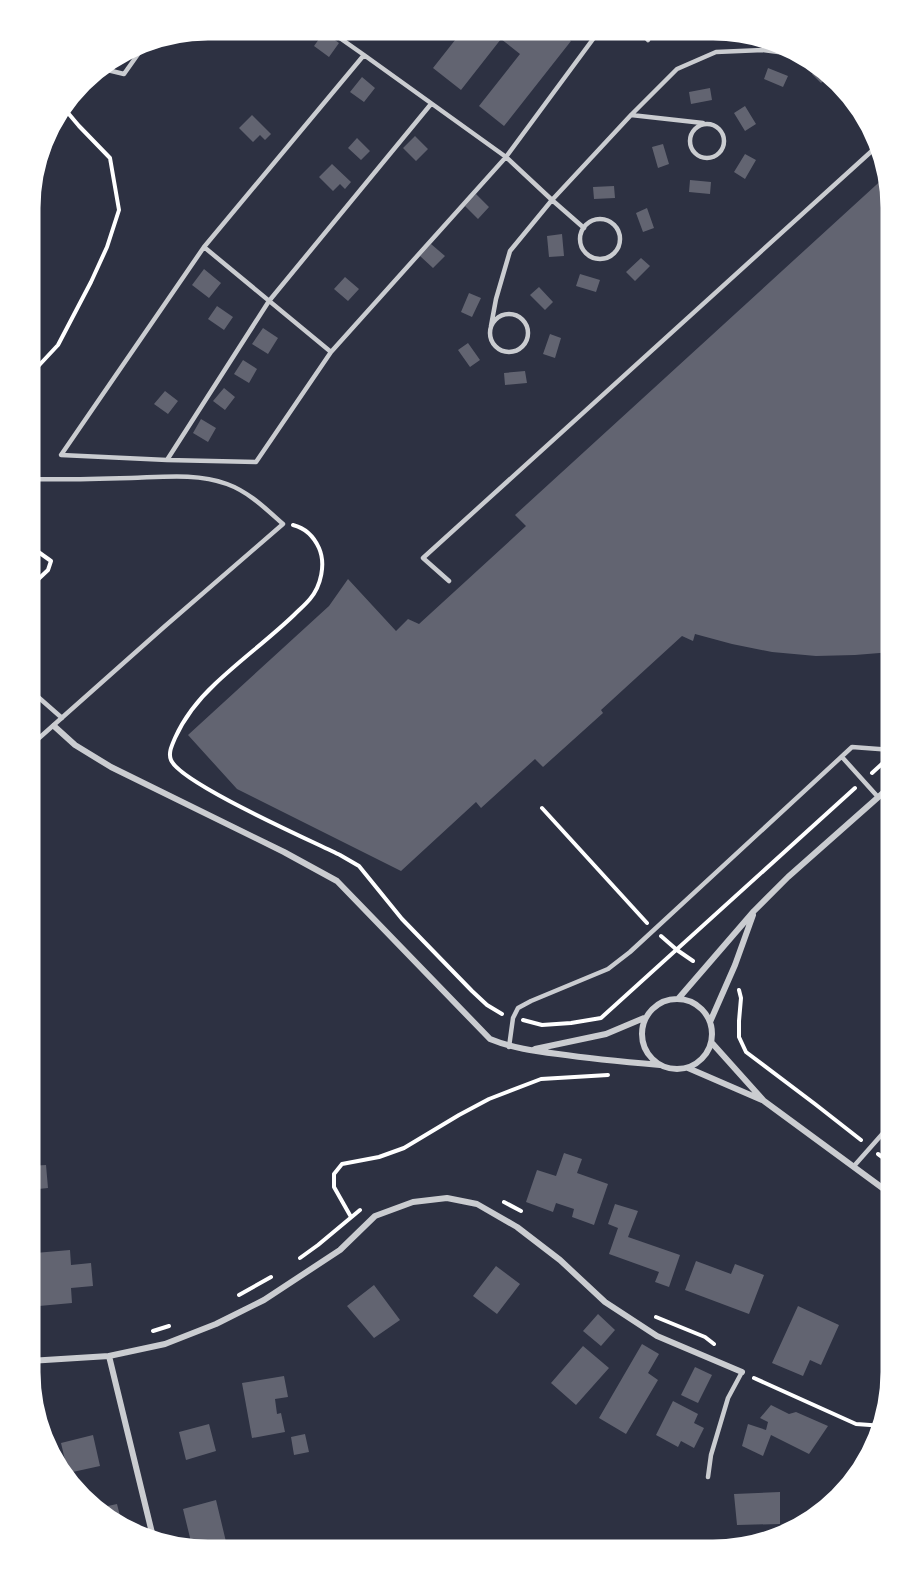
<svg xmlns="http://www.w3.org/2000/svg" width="921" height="1580" font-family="'Source Sans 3',sans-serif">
<rect width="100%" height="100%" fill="#2d3142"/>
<!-- building -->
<path fill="#626471" d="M463,30L558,31L571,41L504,126L479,106L520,54L501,39L461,90L433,68Z
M324,32L339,43L329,57L314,46Z
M820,67L832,73L821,83L812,74Z
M768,68L788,76L783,87L764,79Z
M362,77L375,88L364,102L350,92Z
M710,88L712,100L691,104L689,92Z
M745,106L756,124L745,131L734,113Z
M252,115L271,134L265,140L260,135L253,142L239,128Z
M415,136L428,149L416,161L403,148Z
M357,138L370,151L361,160L348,148Z
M663,144L669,164L658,168L652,147Z
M745,154L756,160L745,179L734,172Z
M332,164L351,182L345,189L340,184L333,191L319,177Z
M887,175L892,208V652L855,655L816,656L772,652L732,644L695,634L693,641L682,636L601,710L603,713L543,767L535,759L481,808L476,802L401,871L237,789L188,735L329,606L348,579L396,631L408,619L419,624L526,526L515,515Z
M690,180L711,182L710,194L689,192Z
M614,186L615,198L594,199L593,187Z
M476,194L489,207L478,219L465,206Z
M647,208L654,228L643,232L636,213Z
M562,234L564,256L549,257L547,236Z
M431,244L445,256L433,268L420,256Z
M641,258L650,266L635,281L626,272Z
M204,269L221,283L209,298L192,285Z
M580,274L600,280L596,292L576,286Z
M345,277L359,289L348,301L334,289Z
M539,287L553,302L545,310L530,295Z
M469,293L481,298L472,317L461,312Z
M217,306L233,317L224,330L208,319Z
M263,328L278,338L268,354L252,344Z
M550,334L561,338L555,358L543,354Z
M468,343L480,360L470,367L458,350Z
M243,360L257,369L249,383L234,374Z
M525,371L527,383L505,385L504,373Z
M224,388L235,397L225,410L213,401Z
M165,391L178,401L168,414L154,404Z
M201,419L216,428L208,442L193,433Z
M564,1153L582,1159L577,1173L608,1184L594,1225L572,1217L574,1209L556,1203L553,1212L526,1202L537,1170L556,1176Z
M46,1165L48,1188L29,1190V1166Z
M615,1204L638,1211L628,1237L680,1255L669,1287L655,1282L659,1272L609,1254L618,1228L608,1224Z
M70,1250L71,1265L91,1263L93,1286L71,1288L72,1303L39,1306L35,1253Z
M696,1261L731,1274L735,1264L764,1275L749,1314L685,1290Z
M496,1266L520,1284L497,1314L473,1296Z
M374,1285L400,1320L374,1338L347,1306Z
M798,1306L839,1325L821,1365L810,1360L803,1376L772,1363Z
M598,1314L615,1330L601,1346L583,1331Z
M642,1344L659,1354L648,1373L658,1380L626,1434L599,1418Z
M583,1346L609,1368L576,1405L551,1383Z
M695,1367L712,1375L698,1403L681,1395Z
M284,1376L288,1397L275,1399L277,1414L281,1413L285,1432L252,1438L242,1383Z
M673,1401L698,1414L694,1423L704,1428L694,1448L681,1441L678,1447L656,1435Z
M771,1405L789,1414L796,1412L828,1426L809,1454L771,1435L763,1456L742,1446L748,1424L766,1430L768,1422L760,1418Z
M209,1424L216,1451L186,1460L179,1432Z
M305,1434L309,1452L294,1455L291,1437Z
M93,1435L100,1466L68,1473L61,1443Z
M780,1492V1524L737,1525L734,1494Z
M216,1500L228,1550H193L183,1509Z
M117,1504L122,1524L98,1514L94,1509Z"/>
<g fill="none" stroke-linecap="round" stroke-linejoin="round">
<!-- path -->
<path stroke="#fff" stroke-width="4" d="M30,375L58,345L91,282L107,247L119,210L110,158L79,126L63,107
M293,525C305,528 314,537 319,548C326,564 321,586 310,599C305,605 299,610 294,615C269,639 240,660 215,684C199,699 184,718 175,738C172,745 168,753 171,760C180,783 312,841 340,855L359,866L402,919L472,991L487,1005L502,1014
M29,588L48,570L51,561L30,546
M891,727L883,668L892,666
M889,740L892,726
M872,773L884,762
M542,808L647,923
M661,936L677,950L693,961
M739,990L741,998L739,1021V1037L746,1052L815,1104L861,1140
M523,1020L542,1025L571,1023L601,1018L855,788
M878,1154L892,1164
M504,1202L521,1211
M351,1217L334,1187V1174L342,1164L379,1157L404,1148L459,1115L489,1099L541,1079L608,1075
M300,1258L318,1245L360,1210
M239,1295L271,1277
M656,1317L705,1337L714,1344
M153,1331L169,1326
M754,1378L856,1424L884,1426
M872,1451L876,1441L877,1426"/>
<!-- service -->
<path stroke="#caccd0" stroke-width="4.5" d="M327,29L364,55
M640,31L648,40
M781,48L786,53L798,56
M99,68L124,74L148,40
M431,104L269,301L167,460L61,455L204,247L364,55L506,157L552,200L510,251L496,299L491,326
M631,115L703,123
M690 141a17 17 0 1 1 34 0a17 17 0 1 1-34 0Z
M580 239a20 20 0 1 1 40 0a20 20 0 1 1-40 0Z
M584,228L552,200L631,115L677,69L716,52L763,50L786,53
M204,247L331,352L506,157L599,31
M490 333a19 19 0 1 1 38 0a19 19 0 1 1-38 0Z
M167,460L256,462L331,352
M449,581L423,558L874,149L879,143
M29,689L62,718
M29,747L164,627L283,524C266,509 249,492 227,484C197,473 163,477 131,478C97,479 63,480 30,479
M842,757L878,797
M509,1047L513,1018L518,1008L531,1001L608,969L630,952L852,747L892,750
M854,1166L892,1123
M708,1477L711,1455L728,1398L742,1372"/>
<!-- minor -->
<path stroke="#caccd0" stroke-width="6" d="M54,726L75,745L111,767L284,852L337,881L490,1039C512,1048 534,1051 558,1054C592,1059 625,1062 660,1065
M642 1034a35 35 0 1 1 70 0a35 35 0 1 1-70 0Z
M678,999L754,911L788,877L892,785
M710,1022L735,965L753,915
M712,1043L764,1101L892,1195
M535,1049L606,1034L644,1018
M688,1068L762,1100
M109,1356L153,1537
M29,1361L109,1356L165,1344L216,1324L264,1300L340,1250L375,1216L413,1202L447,1198L477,1204L517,1227L560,1260L605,1302L657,1336L742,1372"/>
</g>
<!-- crop -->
<path d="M0 0H921V1580H0ZM208 39H713A169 169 0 0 1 882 208V1372A169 169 0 0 1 713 1541H208A169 169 0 0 1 39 1372V208A169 169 0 0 1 208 39Z" fill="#fff" fill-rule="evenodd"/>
<path fill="none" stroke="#fff" stroke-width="3" d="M208 39H713A169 169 0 0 1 882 208V1372A169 169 0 0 1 713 1541H208A169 169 0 0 1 39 1372V208A169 169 0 0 1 208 39Z"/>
</svg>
